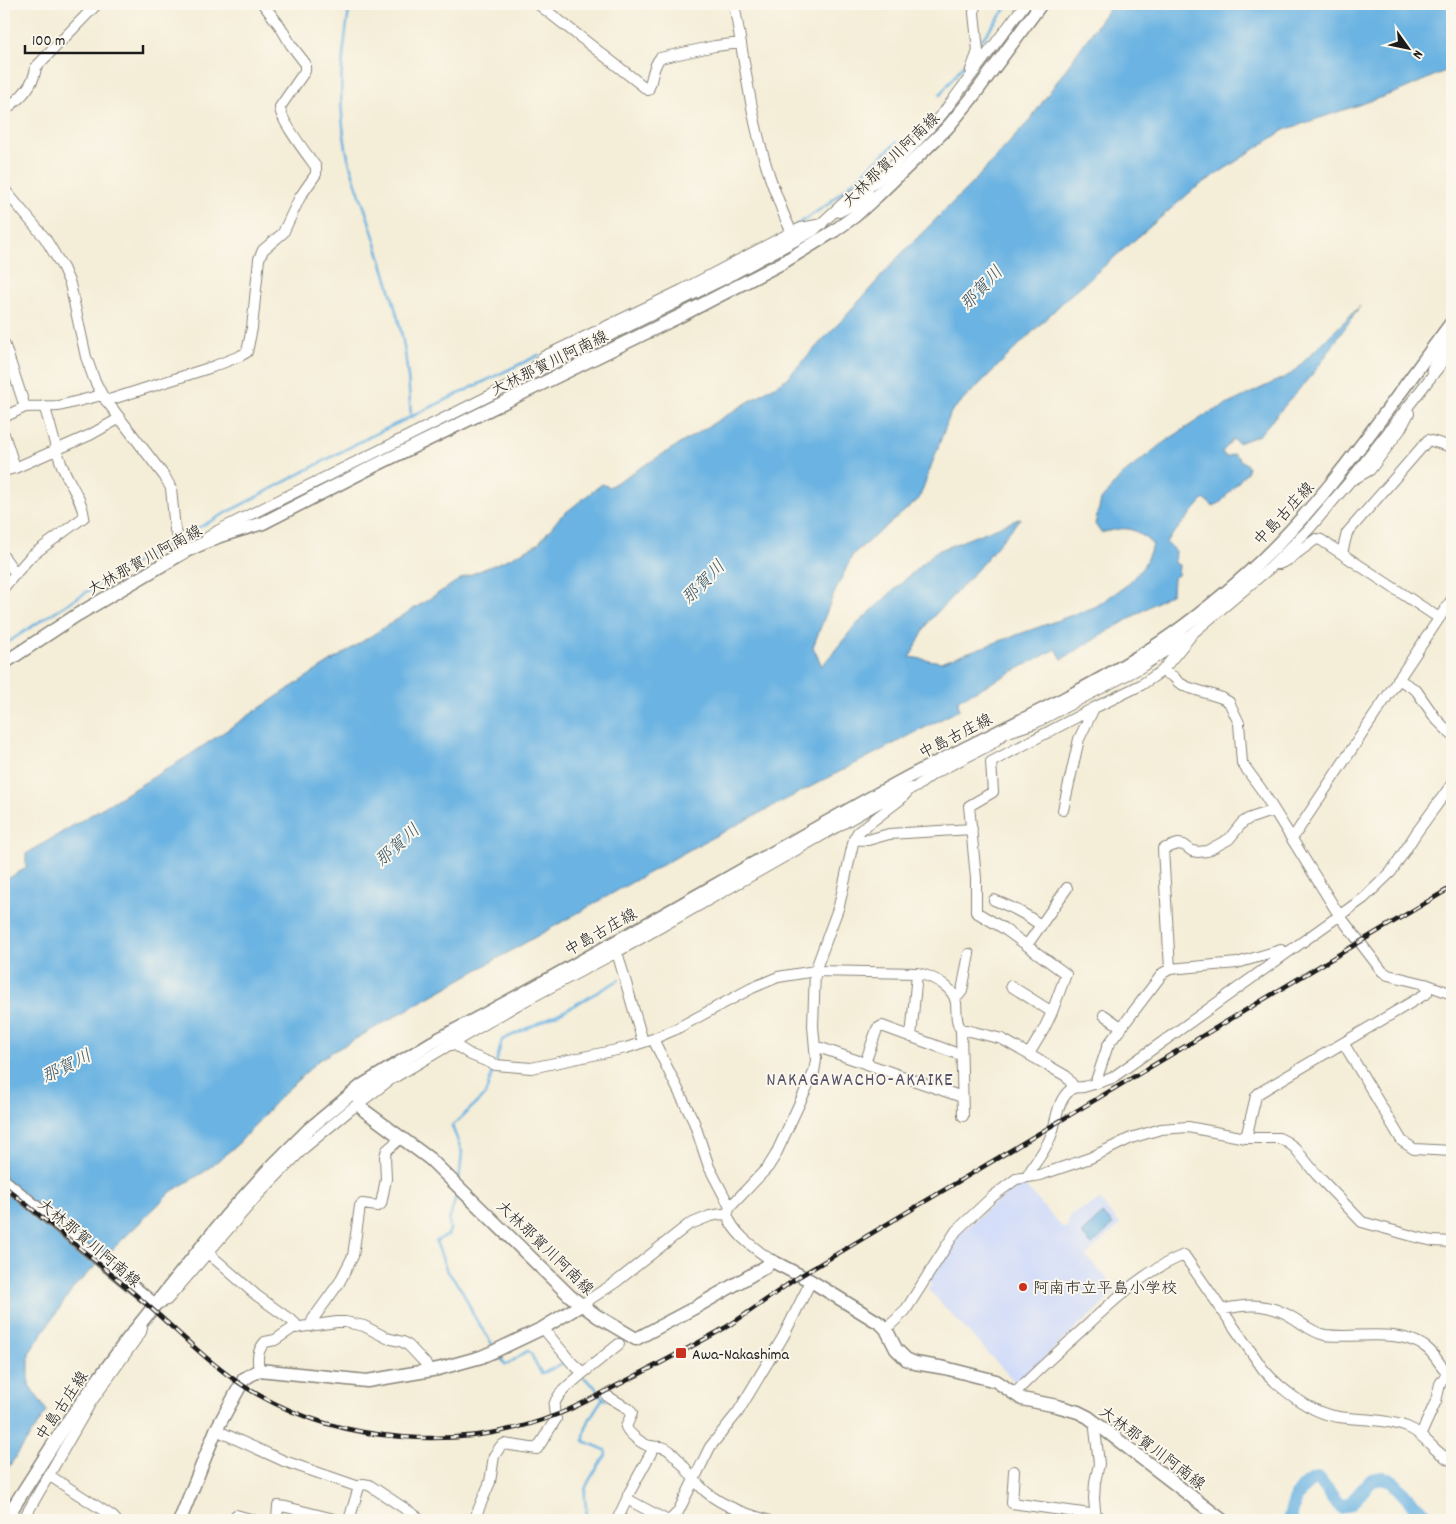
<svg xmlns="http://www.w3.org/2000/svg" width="1456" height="1524" font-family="Dekko,'Klee One',sans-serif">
<rect width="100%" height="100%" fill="#fbf7ec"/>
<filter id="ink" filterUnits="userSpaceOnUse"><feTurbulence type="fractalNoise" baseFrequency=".02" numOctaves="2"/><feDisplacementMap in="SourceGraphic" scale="10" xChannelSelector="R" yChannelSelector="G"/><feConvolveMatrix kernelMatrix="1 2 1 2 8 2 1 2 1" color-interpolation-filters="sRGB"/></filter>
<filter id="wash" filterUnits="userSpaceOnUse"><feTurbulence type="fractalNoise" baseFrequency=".0096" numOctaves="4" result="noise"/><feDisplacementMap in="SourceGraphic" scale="20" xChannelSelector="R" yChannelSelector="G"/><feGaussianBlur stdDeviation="1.12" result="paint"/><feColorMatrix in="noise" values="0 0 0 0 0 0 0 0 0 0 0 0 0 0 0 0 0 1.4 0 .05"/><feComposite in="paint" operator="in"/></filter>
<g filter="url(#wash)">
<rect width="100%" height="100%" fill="#f4edd7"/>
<!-- built -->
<path fill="#cfdafa" d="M1018,1185L1025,1186L1064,1229L1068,1226L1070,1215L1100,1200L1120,1225L1086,1256L1118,1290L1016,1383L928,1289L932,1284L928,1281L960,1233L992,1205Z"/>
<!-- water -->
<path fill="#6ab3e2" stroke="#43687f" d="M1112,4H1452V68L1397,92L1284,130L1194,189L1068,297L951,412L919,499L853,554L832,598L813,647L822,666L854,627L935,552L1021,518L969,579L929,621L910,657L941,662L1095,607L1127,585L1143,567L1153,545C1133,526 1127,526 1101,533L1095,524L1101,500L1122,475L1163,443L1207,414L1291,374L1360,306L1315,371L1259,435L1238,443L1233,439L1222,452L1226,457L1234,454L1248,466L1247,472L1220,503L1213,506L1204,499L1166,542L1175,551L1174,563L1179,565L1178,575L1173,578L1172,593L1062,659L1056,649L958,700L959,710L696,846L320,1059L280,1097L238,1144L204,1172L172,1191L74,1287L29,1353V1385L47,1411L4,1474V881L26,868V854L185,758L308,676L462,578L506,560L538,544L560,517L602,484L609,487L786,379L831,331L846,316L901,254L977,178L1029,121Z
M1103,1214L1113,1225L1092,1245L1081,1234Z"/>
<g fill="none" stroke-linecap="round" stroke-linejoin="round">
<!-- stream -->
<path stroke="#6ab3e2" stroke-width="2.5" d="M350,4C342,54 337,97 346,148C351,174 362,199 370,224C380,258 392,292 400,327C407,356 409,387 411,417
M980,42L1009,4
M940,95L974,51
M796,225L827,205L897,142
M181,537L367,438L539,355
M4,645C60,607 117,573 176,540
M496,1063L502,1040L564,1011L619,980
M459,1181L462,1152L452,1126L485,1095L494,1068
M457,1193L449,1221L450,1229L448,1235L436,1241L446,1269L463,1292L475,1318L494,1347
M499,1355L505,1364H508L527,1351L530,1352L541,1373C548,1373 557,1364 567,1362
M582,1376L594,1386L603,1398L606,1400
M586,1520C588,1511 584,1501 585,1491C586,1482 600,1464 606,1455L605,1450L584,1441C583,1426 595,1410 603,1398"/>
<!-- river -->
<path stroke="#6ab3e2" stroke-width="14" d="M1289,1520C1294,1504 1297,1484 1317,1479C1329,1487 1330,1499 1342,1507L1350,1504L1372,1480L1383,1478L1392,1481L1412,1503L1433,1520"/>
</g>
</g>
<g filter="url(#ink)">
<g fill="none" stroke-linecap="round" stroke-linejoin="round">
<defs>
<path id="minor" d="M538,4L648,90C653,79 652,67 660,58L715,46L741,43
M734,4C746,67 752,133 776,194C781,207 785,220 792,232
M971,70L978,51L974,13L975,4
M4,110C19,100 34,86 36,67L97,4
M4,189L45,238L63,268L70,284L86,357L94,379L102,395L165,477L171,488L175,530L186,551
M839,212L868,197L876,196
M4,343L25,407
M1432,369L1443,345L1444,332
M532,374L722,280L813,231L848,199L868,188L883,176L916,142L943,113L1025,4
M106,401L212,367L240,356L247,352L252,328L259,259L263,250L283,233L300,197L316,174V167C308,156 279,118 280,107L305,71V63L291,45L280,26L263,4
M4,417L25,407L59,406L102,395
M4,434L15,468
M4,471L15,468L90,435L120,418
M1354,479L1370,470L1400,430L1409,413
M207,538L219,530L527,377L543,357L682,290L792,232L801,228L822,224
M1342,553L1347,533L1428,440L1452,447
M4,557L16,574
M1279,564L1288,560L1316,539L1321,540L1439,618
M4,587L31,556L84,517C82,498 67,481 61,463C54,444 51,425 44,406
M1162,671L1174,677L1178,682L1187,687L1222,698L1229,702L1239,723L1242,763L1261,789L1339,915L1382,971L1388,975L1425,984L1452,994
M1398,679L1416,690L1436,719L1452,735
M1063,810L1079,739L1094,708L1141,685L1162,671L1190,637
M854,839L868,840L889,834L972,829
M1292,839L1452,599
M994,900C1011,907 1027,914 1041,926
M1027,945L1067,888
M617,952L643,1042
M1170,969L1163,849L1178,844L1184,845L1192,851L1198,852L1207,851L1229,839L1242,823L1248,819L1274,810
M917,973C931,976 954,986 956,1003C957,1013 955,1021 961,1030L963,1116
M1011,986L1052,1012L1044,1029L1029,1054
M954,996L959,995L962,991L969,954
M1052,1012L1066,974L1003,928L976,912V878L969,806L993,792L991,762L1094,708
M1104,1015L1121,1027
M961,1030H966L1002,1039L1066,1076L1074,1087
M653,1039L694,1122L709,1167L730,1207
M452,1043L471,1055L496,1065L531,1068L626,1048L653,1039L674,1030L752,988L778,977L815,971L917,973L911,1037
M1344,1044L1402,1141L1414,1149L1452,1151
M816,1048H821L962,1097
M865,1063L877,1029L882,1026L961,1055
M1095,1084L1108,1045L1163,973L1170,969L1237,963L1281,950L1286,953
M1246,1138H1279L1287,1142L1295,1148L1316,1174L1362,1222L1416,1237L1433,1241L1452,1242
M1027,1177C1034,1162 1047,1150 1052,1133C1057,1119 1057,1102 1069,1091C1073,1086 1078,1088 1083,1087C1093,1085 1103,1081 1112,1078L1364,898L1391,872L1417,832L1452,784
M207,1252L256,1295L295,1323L297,1328
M772,1261C755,1248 735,1236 727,1215L730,1207L768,1167L775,1156L814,1072L816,1060L813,1026L815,971L839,906L854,839L858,832L901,799L911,788
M160,1303L167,1300L258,1195L304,1148L350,1110L390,1080L517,1005L617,952L900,791L916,787L933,774L990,745L1005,733L1035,723L1069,705L1138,669L1193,633L1270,568L1309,529L1350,481L1452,350
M581,1305L616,1282L688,1225L710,1216L722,1214L727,1215
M1221,1310C1249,1303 1270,1303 1295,1319C1304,1325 1314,1333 1325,1335C1356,1339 1396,1328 1424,1346C1436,1353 1440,1369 1452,1376
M310,1326L313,1319L339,1283L353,1256L360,1206L362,1204L378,1206L381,1204L386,1179L385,1156L387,1150L401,1138
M886,1329L905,1311L956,1231L992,1197L1016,1179L1040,1175L1090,1158L1131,1138L1161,1129L1188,1127L1246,1138L1256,1096L1259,1093L1427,993L1425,984
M259,1370C257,1358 257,1351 265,1342L275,1340L293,1328L337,1322H345L364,1326L387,1338L403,1342L409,1346L426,1364L429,1370
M583,1373L619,1344
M1014,1394C1035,1372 1059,1351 1082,1330C1113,1301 1144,1271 1184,1255L1263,1369C1280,1389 1312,1414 1339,1417C1362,1420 1386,1419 1407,1427C1426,1434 1433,1453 1452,1461
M607,1396L629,1409L632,1413L626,1427C629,1434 643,1445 650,1446C660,1448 661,1444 671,1452C682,1462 689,1474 699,1485C716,1504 743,1513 767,1520
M216,1430L284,1461L359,1487
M1421,1434L1436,1401L1440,1384L1447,1373
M1014,1471L1012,1503L1097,1515
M50,1476L112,1516L116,1520
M627,1499L628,1495L651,1453L652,1446
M236,1515L254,1520
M23,1520L91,1402L141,1332L142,1328
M277,1520L278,1506L286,1507L338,1520
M349,1520L359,1487L363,1484L369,1485L422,1520
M474,1520L490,1482L494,1456L500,1447L504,1444L537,1449L556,1419C555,1415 554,1412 554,1407C555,1394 573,1382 583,1373L571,1362L543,1328
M617,1520L627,1499L666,1520
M670,1520L678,1512L710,1447L738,1412L783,1337L811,1281
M1096,1520L1094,1499L1095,1482L1099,1464L1095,1429L1096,1422"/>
<path id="major" d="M4,663L77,615L186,551L220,536L263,523L374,466L678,317L782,263L834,231L855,216L877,196L947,128L971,99L1041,4
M377,1083L359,1100V1105L365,1111L430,1159L570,1296L597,1316L636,1339L696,1307L765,1267L772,1261L811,1281L881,1324L886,1329L896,1349L906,1359L915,1363L945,1368L996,1381L1022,1399L1057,1406L1078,1412L1088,1417L1222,1520
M4,1181L155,1305
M5,1520L70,1418L127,1340L227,1215L268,1170L309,1129L361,1086L431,1043C589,960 742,868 899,782C977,740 1060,705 1136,658C1173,636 1206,610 1238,582C1322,509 1386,410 1452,322
M180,1520L216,1430L244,1379L259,1370L367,1381L438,1369L481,1357L497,1350L543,1328L581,1305"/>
</defs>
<!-- minor casing -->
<use href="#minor" stroke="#88847a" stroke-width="12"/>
<!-- major casing -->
<use href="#major" stroke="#88847a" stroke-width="15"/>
<!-- minor -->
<use href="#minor" stroke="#fff" stroke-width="10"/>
<!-- major -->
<use href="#major" stroke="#fff" stroke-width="12"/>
<defs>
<path id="rail" d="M4,1186C53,1227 105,1267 153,1310C186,1339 218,1372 257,1394C344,1444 463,1452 556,1415C577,1407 598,1395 618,1385C655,1366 692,1347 728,1326C753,1310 776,1292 800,1276L1452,887"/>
</defs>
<!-- rail casing -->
<use href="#rail" stroke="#1c1c1c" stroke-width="4.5"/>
<!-- rail -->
<use href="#rail" stroke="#fbf7ec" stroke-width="2.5" stroke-dasharray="8" stroke-linecap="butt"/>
</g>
</g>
<!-- markers -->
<g fill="#c8321e" stroke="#fbf7ec" stroke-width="2">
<circle cx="1023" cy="1287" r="5"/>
<rect x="675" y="1347" width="12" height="12" rx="2.5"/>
</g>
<g text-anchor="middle" stroke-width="4" stroke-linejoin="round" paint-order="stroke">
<!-- street labels -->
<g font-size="16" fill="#1c1c1c" stroke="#fbf7ec">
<text transform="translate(890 159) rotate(-44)" y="6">大林那賀川阿南線</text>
<text transform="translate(549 362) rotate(-26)" y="6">大林那賀川阿南線</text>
<text transform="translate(1283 513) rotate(-47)" y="6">中島古庄線</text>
<text transform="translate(144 559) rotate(-29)" y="6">大林那賀川阿南線</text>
<text transform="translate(955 735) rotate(-27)" y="6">中島古庄線</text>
<text transform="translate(600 931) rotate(-29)" y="6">中島古庄線</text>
<text transform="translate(90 1242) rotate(40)" y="6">大林那賀川阿南線</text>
<text transform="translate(546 1247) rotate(44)" y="6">大林那賀川阿南線</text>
<text transform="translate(61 1405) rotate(-56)" y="6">中島古庄線</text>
<text transform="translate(1153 1447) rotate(37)" y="6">大林那賀川阿南線</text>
</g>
<!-- poi labels -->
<g font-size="16" fill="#1c1c1c" stroke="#fbf7ec" text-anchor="start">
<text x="1033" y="1293">阿南市立平島小学校</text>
<text x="692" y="1359">Awa-Nakashima</text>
</g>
<!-- water labels -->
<g font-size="18" font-style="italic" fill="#3b586b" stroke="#fbf7ec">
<text transform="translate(981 288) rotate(-47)" y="6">那賀川</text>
<text transform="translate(703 582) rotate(-46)" y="6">那賀川</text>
<text transform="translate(397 845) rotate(-43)" y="6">那賀川</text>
<text transform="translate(66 1066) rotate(-27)" y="6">那賀川</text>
</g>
<!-- quarter labels -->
<g font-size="19" letter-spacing="1" fill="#56526a" stroke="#fbf7ec">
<text x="860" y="1085">NAKAGAWACHO-AKAIKE</text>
</g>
</g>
<!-- margin -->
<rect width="1456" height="1524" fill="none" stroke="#fbf7ec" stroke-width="20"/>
<!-- north arrow -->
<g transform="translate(1408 48) rotate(123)" stroke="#fbf7ec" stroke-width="4" paint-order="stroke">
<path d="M0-4L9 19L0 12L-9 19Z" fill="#1c1c1c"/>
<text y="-8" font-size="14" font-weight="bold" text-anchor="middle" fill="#1c1c1c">N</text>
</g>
<!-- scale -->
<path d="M25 45v8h118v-8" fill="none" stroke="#1c1c1c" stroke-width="2.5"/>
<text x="32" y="45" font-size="15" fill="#1c1c1c" stroke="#fbf7ec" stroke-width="4" paint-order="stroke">100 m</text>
</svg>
